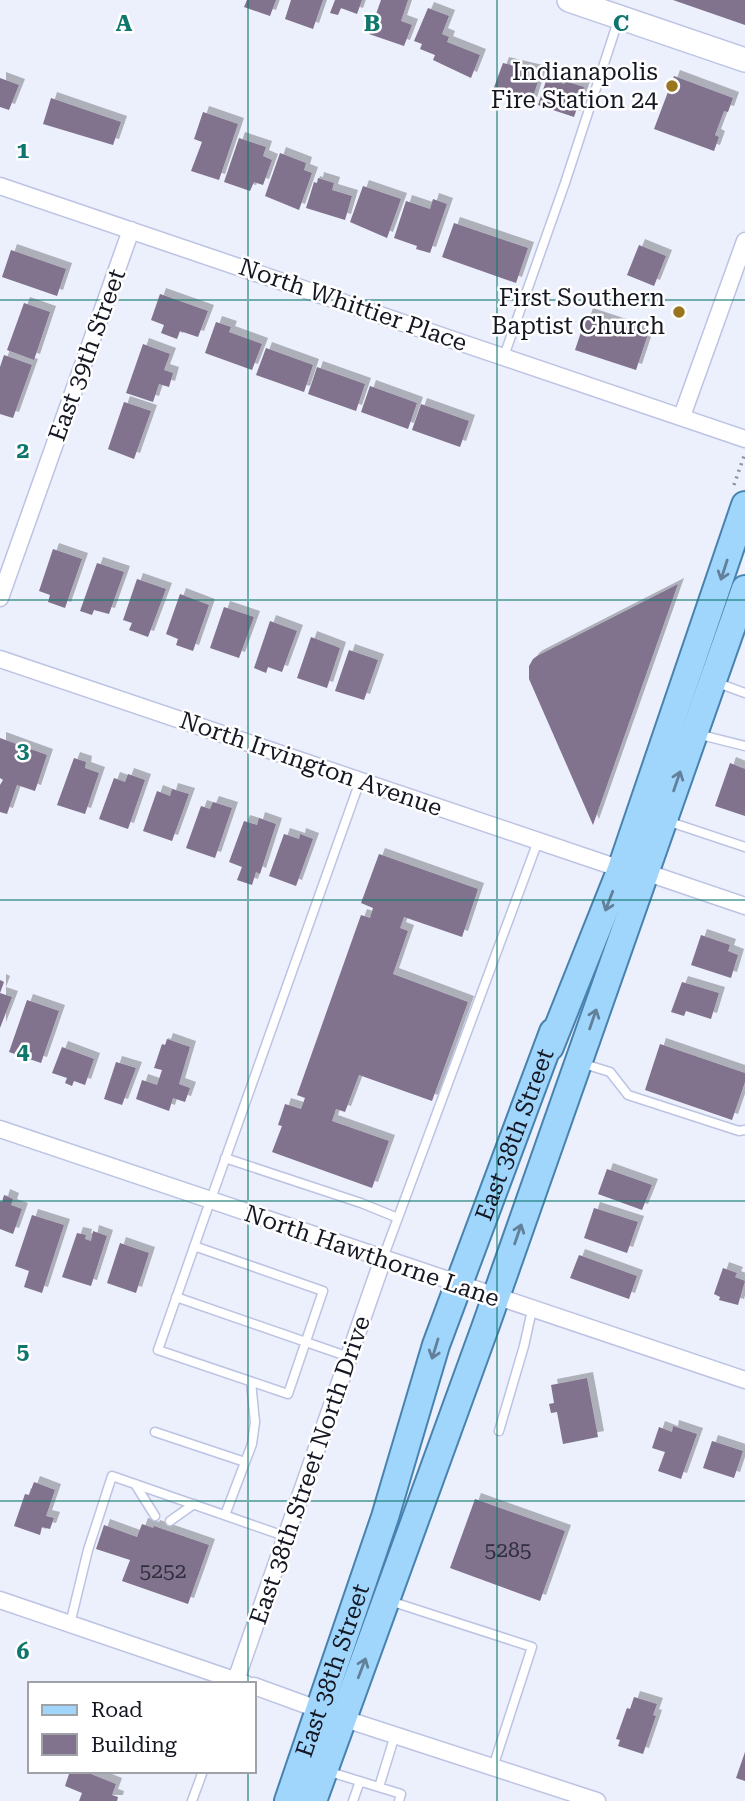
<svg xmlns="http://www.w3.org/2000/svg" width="745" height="1801" font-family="'Roboto Serif',serif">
<defs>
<filter id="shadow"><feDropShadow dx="6" dy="-6" stdDeviation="0" flood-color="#0004"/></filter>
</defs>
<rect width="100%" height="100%" fill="#eceffc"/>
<!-- building -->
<path fill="#81728d" filter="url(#shadow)" d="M247,0H276L270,16L244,7Z
M291,0H323L313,29L285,19Z
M335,0H362L357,14L341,8L338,15L330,13Z
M381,0H408L401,21L412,25L404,46L369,34Z
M673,0H745V25Z
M428,8L449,16L442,34L449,37L447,42L480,55L471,78L433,60L435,55L420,49L422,44L414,41Z
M503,63L541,72L531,103L493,90Z
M674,76L733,98L728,112L724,111L715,135L719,137L714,151L654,129Z
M0,78L19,85L9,110L0,107Z
M547,78L564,84L565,81L584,87L574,117L538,105Z
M51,98L121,122L113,145L43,124Z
M203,112L238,124L219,180L191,171L202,142L194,139Z
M239,138L266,147L263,156L272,160L263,185L254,182L250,191L224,182Z
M280,153L306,163L304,170L312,173L299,210L265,196Z
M318,178L334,183L332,190L352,196L345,220L306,208L314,182L317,183Z
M363,186L401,199L387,238L350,222Z
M433,199L447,204L430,253L416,249L417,246L394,238L406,201L430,209Z
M454,223L528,248L516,283L442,257Z
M639,245L666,256L654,286L627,275Z
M11,250L66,269L57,296L2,277Z
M160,294L208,311L198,337L180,331L177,339L161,333L164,325L151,320Z
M24,303L50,312L34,360L7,350Z
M587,314L648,334L636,370L575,350Z
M216,322L231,327L229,332L262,344L252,370L205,353Z
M143,344L170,354L164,370L173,373L169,387L159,384L153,402L126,393Z
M266,348L313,365L304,392L256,375Z
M4,355L32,365L13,418L0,414V367Z
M317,367L365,384L356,411L308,394Z
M370,386L417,403L408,429L361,412Z
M124,402L151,411L134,459L108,449Z
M421,404L469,421L460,447L412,430Z
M53,549L82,559L65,608L48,602L50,595L39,591Z
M97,563L124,572L109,614L94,610L92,615L80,611Z
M137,579L166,589L148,637L129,630L132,623L123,620Z
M678,584L593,825L529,679V666L533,659L537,656Z
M180,594L209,605L193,651L176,645L178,639L166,634Z
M224,607L254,617L239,658L210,648Z
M270,621L297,631L282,672L268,667L266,673L254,668Z
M311,637L340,648L327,688L297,678Z
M349,650L378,660L364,700L335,691Z
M0,738L47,755L35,791L17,785L7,814L0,812V785L3,780L0,778Z
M74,758L86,762L85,768L99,773L85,814L57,805Z
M730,763L745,769V816L715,806Z
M128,774L145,780L128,829L99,819L114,778L125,782Z
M172,789L189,794L172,841L143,831L157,791L170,796Z
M213,802L232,808L215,858L186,848L201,806L210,809Z
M259,818L276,824L260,874L256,872L252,885L237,880L242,867L229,862L244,821L257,825Z
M284,834L299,839L300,834L313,839L296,886L269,876Z
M379,854L478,889L462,937L404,917L400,928L408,931L393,974L468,1002L432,1101L359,1075L345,1112L336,1109L332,1121L389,1141L372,1188L272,1152L282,1126L278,1125L285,1104L301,1109L305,1098L297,1095L361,915L370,918L373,908L361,903Z
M701,935L730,945L728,951L738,955L731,978L691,965Z
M0,980L4,982L0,993L12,997L0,1028Z
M682,982L719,993L711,1019L686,1011L684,1016L671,1012Z
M27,1000L59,1011L41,1063L9,1052Z
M167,1039L190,1047L179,1084L190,1088L185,1102L173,1098L169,1111L136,1099L142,1080L157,1085L162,1070L154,1068L162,1044L165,1045Z
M660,1044L745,1073V1082L732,1120L645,1090Z
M62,1047L94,1059L85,1085L74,1081L72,1086L65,1083L67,1078L52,1073Z
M116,1062L136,1068L122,1105L104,1099Z
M607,1169L652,1185L642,1210L598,1194Z
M4,1195L13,1199L11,1205L22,1209L13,1234L0,1229V1201L2,1202Z
M594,1208L638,1222L627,1253L584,1238Z
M32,1215L64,1225L42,1293L24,1287L29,1271L15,1266Z
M93,1231L107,1236L91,1286L62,1277L77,1233L86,1235L85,1239L91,1241Z
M120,1243L149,1253L136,1293L107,1283Z
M579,1255L637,1276L629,1299L570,1278Z
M723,1268L737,1273L735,1277L745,1281L738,1305L719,1300L720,1297L714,1294Z
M587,1378L598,1437L563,1444L557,1412L551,1413L549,1404L554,1403L551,1385Z
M673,1426L697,1434L681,1479L658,1471L665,1452L652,1448L659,1427L672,1432Z
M712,1441L743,1451L734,1478L703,1468Z
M34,1482L55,1490L46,1516L54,1518L50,1529L42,1527L40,1535L14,1526L25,1494L29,1495Z
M475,1499L565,1531L540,1601L450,1568Z
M142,1524L153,1528L154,1526L209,1545L188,1604L122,1581L130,1560L96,1549L104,1525L137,1537Z
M634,1697L657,1704L653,1715L656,1716L643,1754L618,1746L620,1740L616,1739L627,1708L630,1709Z
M745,1752V1781L736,1778Z
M70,1771H92L91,1774L116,1784L112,1795L118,1797L117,1801H79L82,1793L65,1786Z"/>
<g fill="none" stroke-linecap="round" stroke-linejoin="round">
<defs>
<path id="lane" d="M504,356L565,183L619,18
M715,682L745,693
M697,734L745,746
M667,821L745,847
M581,1063L610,1072L628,1095L739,1131L745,1130
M225,1158L361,1203L398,1218
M194,1246L323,1291L288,1394L158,1350C224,1160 292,971 360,781
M383,1258L538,841
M176,1297L349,1357
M499,1431L524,1346L532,1310
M155,1432L245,1462
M135,1484L155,1516
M225,1515L252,1444L255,1422L251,1382
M170,1521L194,1504
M390,1601L532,1647L493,1767
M70,1624L88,1550L112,1476L287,1537
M327,1771L401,1794L399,1801
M379,1787L395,1735
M192,1801L203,1771
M353,1801L360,1781"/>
<path id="street" d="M0,186L745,439
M682,416L745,241
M0,598L131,230
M0,659L621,869
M645,872L745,906
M0,1129L745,1380
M0,1600L246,1684
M236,1680L383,1259
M254,1686L320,1710
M342,1718L597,1801"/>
<path id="secondary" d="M569,0L745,60"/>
<g id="primary">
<path d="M550,1047L621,869L745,505"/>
<path id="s1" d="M288,1801L385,1517L436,1345L553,1032"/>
<path d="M313,1801L486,1325L745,589"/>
</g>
</defs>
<!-- lane casing -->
<use href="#lane" stroke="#bcc3e3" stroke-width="11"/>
<!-- street casing -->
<use href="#street" stroke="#bcc3e3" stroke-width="19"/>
<!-- secondary casing -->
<use href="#secondary" stroke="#bcc3e3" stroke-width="26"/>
<!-- primary casing -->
<use href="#primary" stroke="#4882af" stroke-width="30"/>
<!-- path -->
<path stroke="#8e909d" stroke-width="3.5" stroke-dasharray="2 5" stroke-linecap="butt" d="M734,485L744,456"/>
<!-- lane -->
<use href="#lane" stroke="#fff" stroke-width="8"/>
<!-- street -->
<use href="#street" stroke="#fff" stroke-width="16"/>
<!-- secondary -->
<use href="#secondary" stroke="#fff" stroke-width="23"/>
<!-- primary -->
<use href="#primary" stroke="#a1d6fc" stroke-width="26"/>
</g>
<!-- one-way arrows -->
<defs><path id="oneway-shaft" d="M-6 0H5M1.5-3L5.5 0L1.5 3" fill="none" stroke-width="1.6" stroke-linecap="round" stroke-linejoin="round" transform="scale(1.75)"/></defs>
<g stroke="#62809a">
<use href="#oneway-shaft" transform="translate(724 570) rotate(108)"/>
<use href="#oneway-shaft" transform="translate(677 781) rotate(-71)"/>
<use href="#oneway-shaft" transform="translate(609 901) rotate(111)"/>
<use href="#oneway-shaft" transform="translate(593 1019) rotate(-71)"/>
<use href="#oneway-shaft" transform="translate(518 1234) rotate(-71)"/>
<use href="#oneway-shaft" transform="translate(435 1349) rotate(107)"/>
<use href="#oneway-shaft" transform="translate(362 1668) rotate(-69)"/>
</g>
<!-- grid -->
<path fill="none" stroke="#0f766e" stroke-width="2" stroke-opacity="0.55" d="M248,0V1684M497,0V1801M0,300H745M0,600H745M0,900H745M0,1201H745M0,1501H745M248,1771V1801"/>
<!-- markers -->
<g fill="#997520" stroke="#fff" stroke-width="2.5">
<circle cx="672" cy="86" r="7"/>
<circle cx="679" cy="312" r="7"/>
</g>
<g text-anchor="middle" stroke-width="5" stroke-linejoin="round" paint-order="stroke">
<!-- number labels -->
<g font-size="21" fill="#302e3e">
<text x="508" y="1557">5285</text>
<text x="163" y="1578">5252</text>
</g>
<!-- poi labels -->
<g font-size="24" fill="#151723" stroke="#fff" text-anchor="end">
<text x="658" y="80">Indianapolis<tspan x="658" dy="28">Fire Station 24</tspan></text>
<text x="665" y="306">First Southern<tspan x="665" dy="28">Baptist Church</tspan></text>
</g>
<!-- street labels -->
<g font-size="24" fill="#151723" stroke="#fff">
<text transform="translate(353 305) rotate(19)" y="8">North Whittier Place</text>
<text transform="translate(87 355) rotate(-70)" y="8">East 39th Street</text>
<text transform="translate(311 764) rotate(19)" y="8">North Irvington Avenue</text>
<text dy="8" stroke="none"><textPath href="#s1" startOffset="704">East 38th Street</textPath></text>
<text transform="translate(372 1256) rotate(19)" y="8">North Hawthorne Lane</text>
<text transform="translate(310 1470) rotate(-71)" y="8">East 38th Street North Drive</text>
<text dy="8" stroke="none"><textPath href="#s1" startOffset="138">East 38th Street</textPath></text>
</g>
</g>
<g font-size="23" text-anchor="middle" font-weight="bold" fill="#0f766e" stroke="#fff" stroke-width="5" stroke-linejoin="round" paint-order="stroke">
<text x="124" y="31">A</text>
<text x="372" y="31">B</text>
<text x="621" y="31">C</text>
<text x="23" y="158">1</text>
<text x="23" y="458">2</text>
<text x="23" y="758">3</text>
<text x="23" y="1059">4</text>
<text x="23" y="1359">5</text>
<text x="23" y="1659">6</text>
</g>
<!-- legend -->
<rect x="28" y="1682" width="228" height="91" fill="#ffffff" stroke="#a1a2a7" stroke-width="2"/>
<rect x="42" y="1705" width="35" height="10" fill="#a1d6fc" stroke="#a1a2a7" stroke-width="2"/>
<text x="91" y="1717" font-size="21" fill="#151723">Road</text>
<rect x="42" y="1734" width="35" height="21" fill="#81728d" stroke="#a1a2a7" stroke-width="2"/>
<text x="91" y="1752" font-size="21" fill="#151723">Building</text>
</svg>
